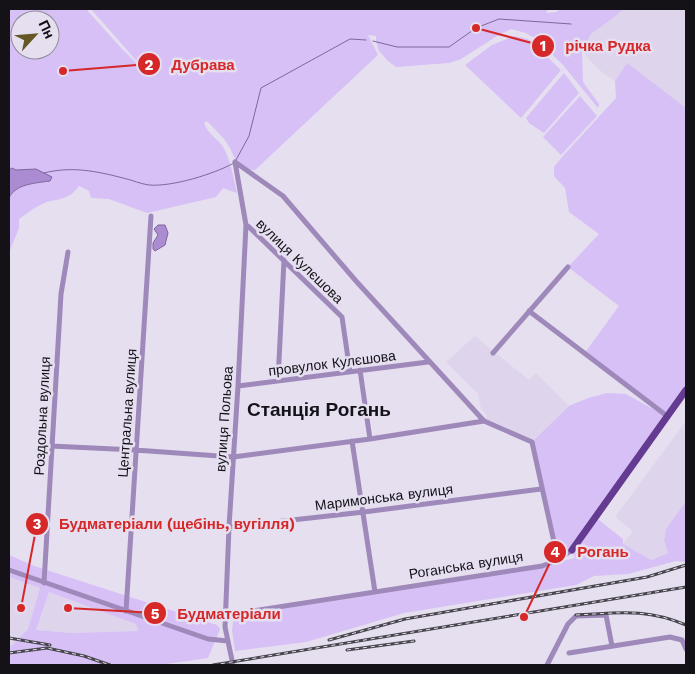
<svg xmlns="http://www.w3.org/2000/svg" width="695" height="674" font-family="'Work Sans',sans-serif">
<rect width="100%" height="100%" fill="#e5dff0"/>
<!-- built -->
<path fill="#ded4ec" d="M623,9H686V108L627,64L615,81L598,69L582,51L591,34Z
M475,336L529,380L536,373L569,406L532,442L484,421L487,416L481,408L478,394L446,362Z
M686,421V501L666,529L664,540L668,553L650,560L623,544L633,531L615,517Z
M9,577L40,588L28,629L9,648Z
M49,592L137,624L138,631L72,633L36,630Z"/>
<!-- green -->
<path fill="#d6c0f6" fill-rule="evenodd" d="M9,9H86L123,50L148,74L91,9H548L546,13L556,12L561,9H623L617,15L591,34L582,51L583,82L599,104L598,108L563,65L536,39L526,33L511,29L497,36L461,59L449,63L396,67L388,61L379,51L376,42V36L368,35L378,55L255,170C234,170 237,159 228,145C223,136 214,129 207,121L204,123C207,133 218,139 223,147C231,160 233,178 237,193L223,188L216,197L147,213L109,199L91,198L89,191L79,186C67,203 55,197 40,205C32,209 26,214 19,219V228L9,253V198C15,184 36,183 49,181L36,169L16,170L12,168L9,170ZM20,20H50V50H20Z
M514,36L528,39L561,70L521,118L465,65L492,45Z
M627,63L686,108V390L595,517L623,539V544L651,560L668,553L664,540L666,529L686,501V562L676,561L628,574L594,576L576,585L404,613L306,642L235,651L232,630L234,614L542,566L575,558L572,550L558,560L532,442L569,406L588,398L607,393L626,394L662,414L584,354L619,306L568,267L599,234L569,212L565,188L554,176V167L562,157L616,98L615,81Z
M564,73L579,93L544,133L529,123L526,118Z
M580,96L597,116L561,155L543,137Z
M9,555L34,566L217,625L220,629L208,658L160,665H9V648L28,629L40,588L9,577ZM49,592L136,624L138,631L72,633L36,630Z"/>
<!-- water -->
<path fill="#ab8cd3" stroke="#7e679b" d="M12,168L16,170L36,169L52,177L50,181C36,183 15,184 9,198V170Z
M158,225H165L168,233L165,245L155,251L153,249V243L158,235L154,229Z"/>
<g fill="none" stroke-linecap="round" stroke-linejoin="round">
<!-- stream -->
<path stroke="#7e679b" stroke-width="1" d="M373,41L397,47H449L476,28L499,19L571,24
M236,160L249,136L261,88L350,39L366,40
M44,173C71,166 96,171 123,178C132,180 141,184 149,185C172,187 214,174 234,163"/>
<!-- minor -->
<path stroke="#9e89ba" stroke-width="5" d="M235,162L283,196L356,281L484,421L532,442L558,560
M246,225L248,226L342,317L350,372
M529,311L667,416
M493,353L568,267
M360,370L370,439
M278,381L284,260
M238,386L428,362
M352,441L375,592
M51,446L135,450L233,457L370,439L484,421
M229,527L364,512L541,489
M9,570L208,639L228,641
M44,583L61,294L68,252
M126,611L151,216
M226,615L542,566L558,560L572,550
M569,653L670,637L682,640L686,649
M233,665L225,627L229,527L238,386L246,225L235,162
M547,665L568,624L576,616L606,615L612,646"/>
<!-- major -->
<path stroke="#653b92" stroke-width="7" d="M572,550L686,390"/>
<defs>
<path id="rail" d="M576,615C619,613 645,608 686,625
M9,638L50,645
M329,640L405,619L647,577L686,565
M347,650L414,641
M9,653L47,648L84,656L110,665
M213,665L686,587"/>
</defs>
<!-- rail casing -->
<use href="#rail" stroke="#48454d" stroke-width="3"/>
<!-- rail -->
<use href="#rail" stroke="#e5dff0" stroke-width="1" stroke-dasharray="4" stroke-linecap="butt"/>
</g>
<g text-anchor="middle" stroke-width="5" stroke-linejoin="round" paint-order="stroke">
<!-- street labels -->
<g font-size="14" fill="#141117" stroke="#e5dff0">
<text transform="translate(300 261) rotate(44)" y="5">вулиця Кулєшова</text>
<text transform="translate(332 363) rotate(-7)" y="5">провулок Кулєшова</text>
<text transform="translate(127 413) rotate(-86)" y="5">Центральна вулиця</text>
<text transform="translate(42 416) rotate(-87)" y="5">Роздольна вулиця</text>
<text transform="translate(224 419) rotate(-86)" y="5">вулиця Польова</text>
<text transform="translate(384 497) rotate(-7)" y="5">Маримонська вулиця</text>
<text transform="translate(466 565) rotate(-9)" y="5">Роганська вулиця</text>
</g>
<!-- district labels -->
<g font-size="19" font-weight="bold" fill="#141117" stroke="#e5dff0">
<text x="319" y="416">Станція Рогань</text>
</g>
</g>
<!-- callouts -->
<path fill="none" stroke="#d62828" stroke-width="2" d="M476 28L543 46M63 71L149 64M21 608L37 524M524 617L555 552M68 608L155 613"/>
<g fill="#d62828" stroke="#e5dff0" stroke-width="2">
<circle cx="476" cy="28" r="5"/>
<circle cx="63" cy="71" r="5"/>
<circle cx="21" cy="608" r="5"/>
<circle cx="524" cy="617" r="5"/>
<circle cx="68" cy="608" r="5"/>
<circle cx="543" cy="46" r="12"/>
<circle cx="149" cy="64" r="12"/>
<circle cx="37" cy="524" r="12"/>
<circle cx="555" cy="552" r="12"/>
<circle cx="155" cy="613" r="12"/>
</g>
<g font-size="15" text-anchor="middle" font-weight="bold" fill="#fff">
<text x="543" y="51">1</text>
<text x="149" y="70">2</text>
<text x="37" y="529">3</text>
<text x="555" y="557">4</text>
<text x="155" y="619">5</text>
</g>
<g font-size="15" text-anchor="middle" font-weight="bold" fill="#d62828" stroke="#e5dff0" stroke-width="5" stroke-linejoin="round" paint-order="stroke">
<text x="608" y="51">річка Рудка</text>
<text x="203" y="70">Дубрава</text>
<text x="177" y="529">Будматеріали (щебінь, вугілля)</text>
<text x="603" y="557">Рогань</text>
<text x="229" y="619">Будматеріали</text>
</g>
<!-- border -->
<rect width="695" height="674" fill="none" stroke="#141117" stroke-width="20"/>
<!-- north arrow -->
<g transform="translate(35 35) rotate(64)"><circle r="24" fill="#e5dff0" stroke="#918d99"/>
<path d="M0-4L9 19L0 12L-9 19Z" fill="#655724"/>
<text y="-8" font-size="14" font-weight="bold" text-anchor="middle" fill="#141117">Пн</text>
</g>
</svg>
